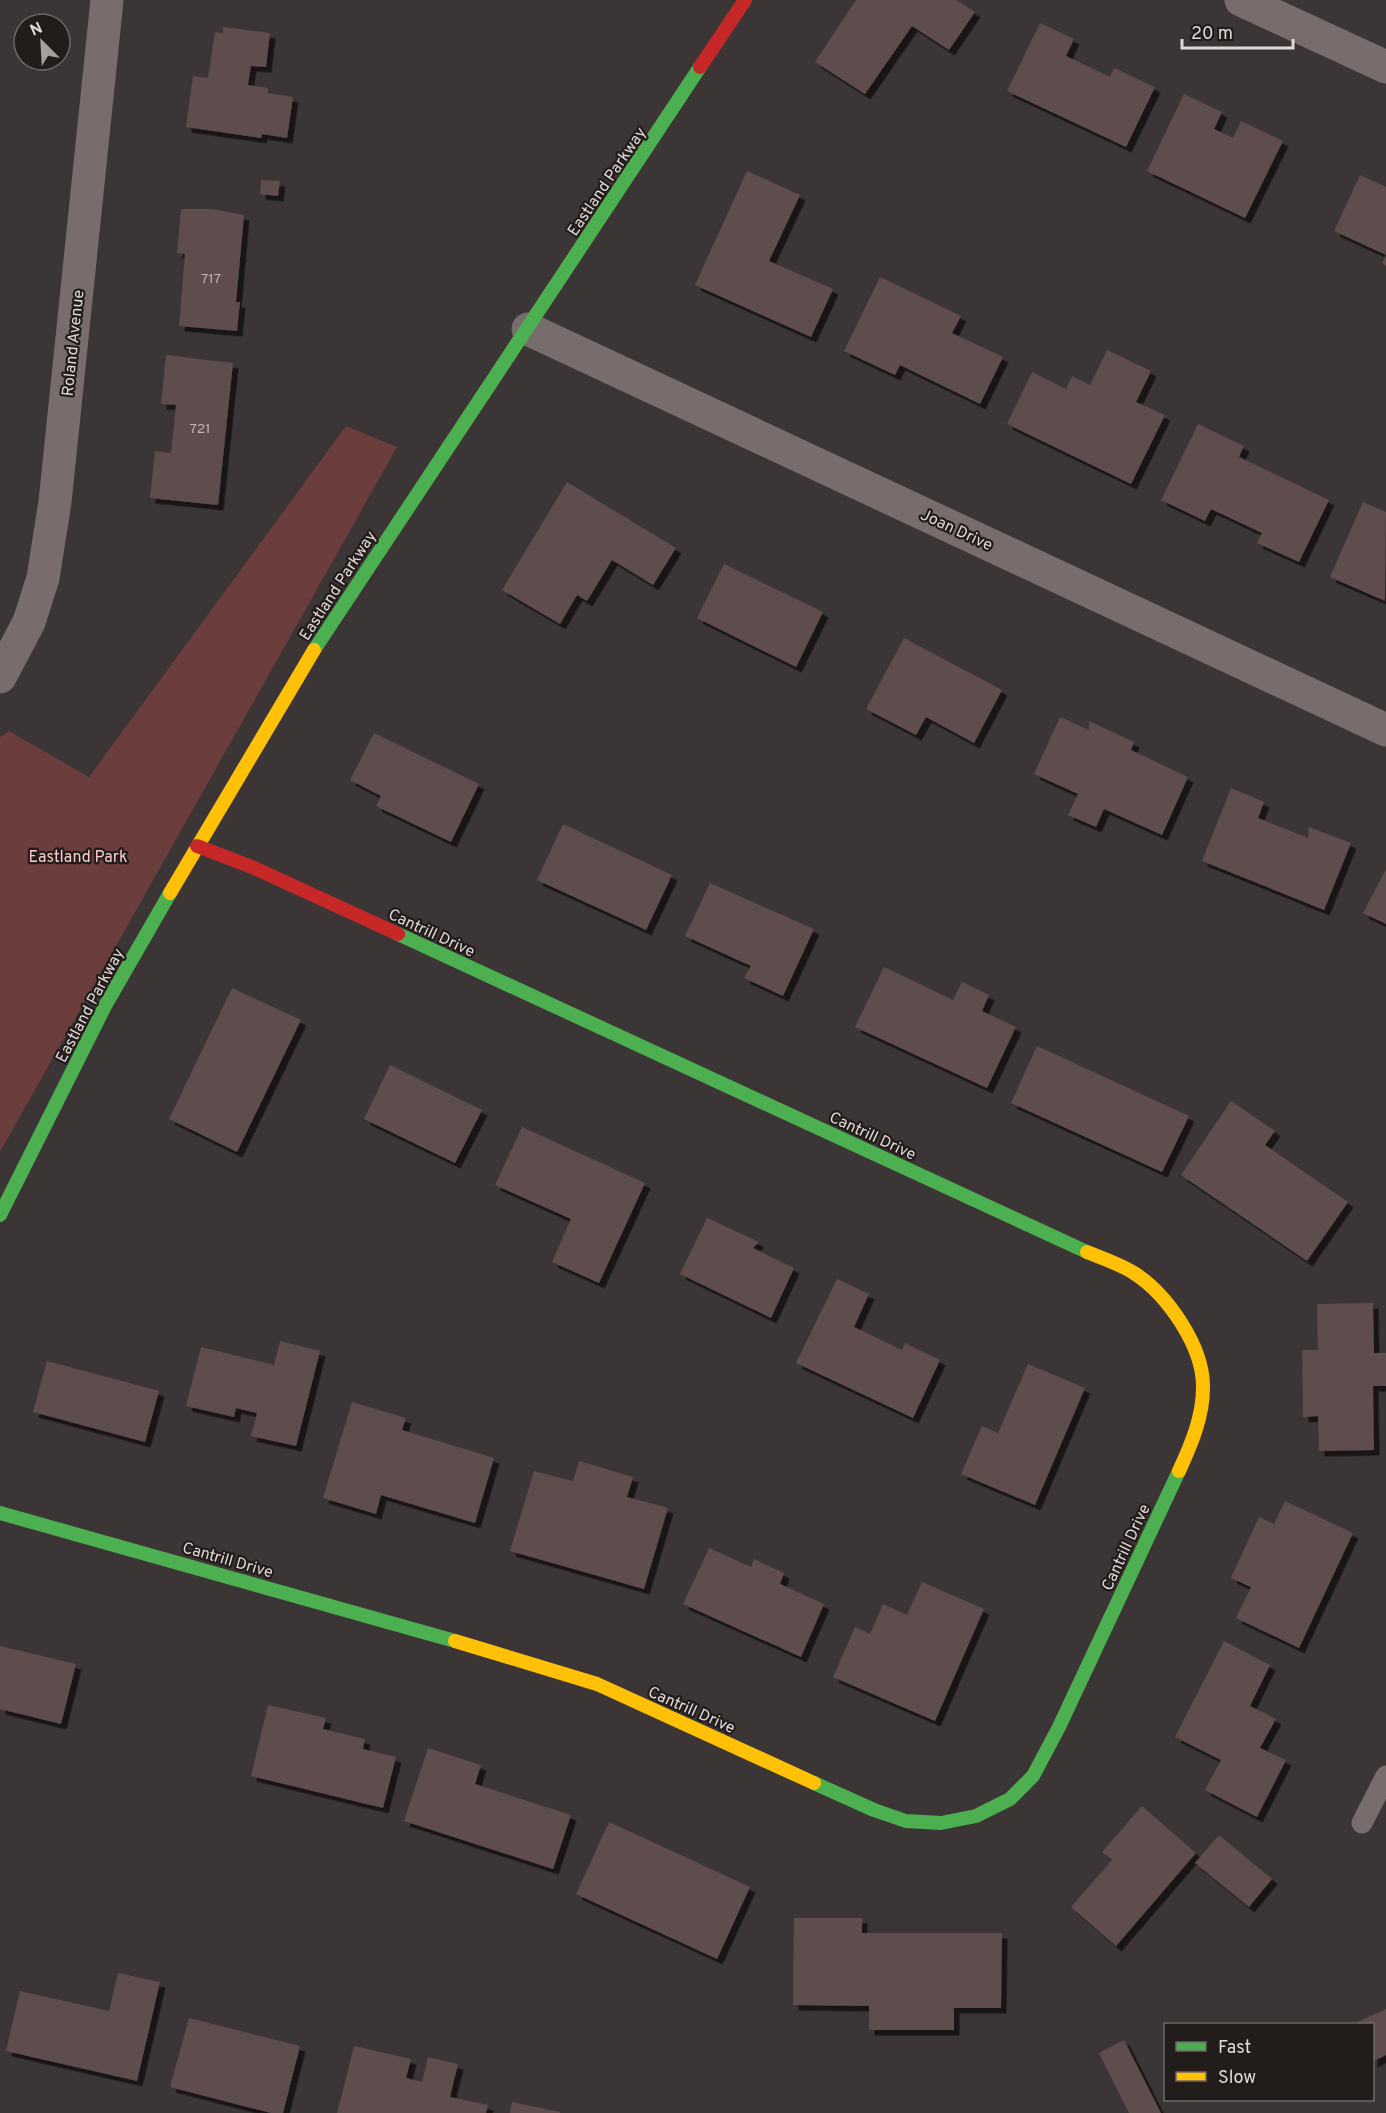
<svg xmlns="http://www.w3.org/2000/svg" width="1386" height="2113" font-family="Overpass,sans-serif">
<defs>
<filter id="shadow"><feDropShadow dx="5.5" dy="5.5" stdDeviation="0" flood-color="#0009"/></filter>
</defs>
<rect width="100%" height="100%" fill="#3c3535"/>
<!-- green -->
<path fill="#6b3d3c" d="M346,426L397,447L0,1152V737L9,731L89,777Z"/>
<!-- building -->
<path fill="#5e4d4d" filter="url(#shadow)" d="M856,0H956L975,12L949,50L912,26L865,94L815,62Z
M1040,23L1074,39L1066,56L1110,77L1114,68L1155,87L1126,147L1007,91Z
M223,27L270,33L266,67L251,66L248,85L268,88V93L293,97L287,138L262,134L261,138L186,127L193,76L208,78L215,32L223,33Z
M1184,94L1222,112L1214,129L1233,138L1241,121L1283,141L1245,218L1147,171Z
M747,171L800,195L769,261L833,289L811,337L695,285Z
M1360,175L1386,187V266L1382,263L1386,255L1334,231Z
M261,180L280,181L278,196L260,194Z
M181,209H213L244,215L236,302H240L237,331L179,326L185,254L177,253Z
M880,277L961,316L952,333L1003,357L980,404L900,365L895,375L844,351Z
M1107,350L1151,371L1136,402L1165,415L1131,484L1007,424L1032,372L1066,389L1072,376L1090,385Z
M166,355L233,363L218,505L150,498L155,451L171,453L176,405L161,404Z
M1198,424L1244,446L1239,457L1329,500L1299,562L1257,543L1262,533L1211,509L1205,521L1161,500Z
M567,482L676,548L653,585L612,560L587,601L577,595L560,624L502,590Z
M1363,502L1386,512L1385,601L1330,577Z
M724,564L823,612L796,667L697,618Z
M904,638L1002,690L974,743L926,717L916,735L866,709Z
M1060,717L1089,730V721L1134,742L1131,750L1188,777L1162,835L1104,809L1096,827L1068,815L1078,794L1034,774Z
M374,733L479,784L451,842L376,806L381,796L350,780Z
M1231,788L1264,802L1258,818L1308,838L1309,827L1351,843L1324,910L1202,861Z
M563,824L672,875L646,930L537,880Z
M1386,869V924L1363,913Z
M710,883L814,929L783,996L744,978L751,966L685,936Z
M884,967L953,1000L962,982L989,995L982,1011L1016,1027L987,1088L855,1027Z
M232,988L301,1020L237,1152L169,1119Z
M1037,1046L1189,1116L1162,1172L1011,1103Z
M390,1065L482,1110L455,1163L364,1119Z
M1231,1101L1275,1131L1265,1145L1348,1202L1307,1261L1181,1175Z
M522,1127L645,1183L599,1283L552,1262L571,1219L495,1185Z
M707,1218L759,1242L753,1248L794,1268L771,1318L680,1274Z
M837,1279L869,1294L854,1327L902,1350L905,1343L940,1360L913,1418L796,1363Z
M1373,1303L1374,1353H1386V1386H1373L1374,1450L1319,1451L1318,1416L1303,1417L1302,1350H1318L1317,1304Z
M280,1341L320,1351L296,1446L251,1436L257,1413L236,1408L234,1417L186,1406L201,1347L274,1365Z
M47,1361L159,1391L145,1442L33,1412Z
M1028,1364L1085,1388L1035,1505L961,1474L982,1426L998,1433Z
M352,1402L406,1418L402,1430L494,1458L475,1523L381,1495L376,1514L323,1498Z
M579,1461L633,1477L627,1497L668,1508L644,1589L510,1551L534,1471L573,1481Z
M1285,1501L1353,1533L1299,1648L1236,1618L1251,1587L1231,1578L1259,1517L1274,1524Z
M709,1548L751,1567L754,1559L784,1573L780,1584L824,1604L801,1657L683,1604Z
M922,1582L984,1609L935,1721L833,1677L855,1627L870,1634L883,1604L907,1615Z
M1224,1641L1270,1665L1250,1706L1276,1719L1260,1748L1286,1760L1257,1817L1205,1790L1221,1760L1175,1737Z
M0,1646L76,1664L61,1724L0,1709Z
M268,1705L326,1718L323,1729L365,1739L363,1749L396,1757L383,1808L251,1776Z
M428,1748L481,1765L475,1784L571,1815L553,1869L404,1821Z
M1142,1806L1196,1853L1116,1946L1071,1907L1112,1860L1102,1852Z
M609,1822L750,1887L717,1959L576,1894Z
M1219,1835L1272,1879L1249,1907L1195,1863Z
M794,1918H862V1933H1002L1001,2008H954V2030H869V2006L793,2005Z
M118,1973L160,1982L137,2081L6,2051L20,1991L109,2011Z
M1386,2009V2055L1372,2062V2024H1353Z
M189,2018L300,2046L283,2113H271L170,2087Z
M1124,2040L1161,2113H1129L1099,2053Z
M354,2046L411,2059L406,2078L422,2082L428,2057L458,2064L450,2097L488,2105L486,2113H337Z
M512,2102L560,2112V2113H510Z"/>
<g fill="none" stroke-linecap="round" stroke-linejoin="round">
<!-- lane -->
<path stroke="#786d6c" stroke-width="21" d="M1362,1823L1386,1776"/>
<!-- street -->
<path stroke="#786d6c" stroke-width="33" d="M1241,0L1386,67
M528,329L1386,730
M0,677L29,622L43,578L55,502L107,0"/>
<!-- fast -->
<path stroke="#4caf50" stroke-width="14" d="M314,650L700,67
M398,934L1087,1252
M0,1215L105,1006L170,893
M0,1513L455,1641
M814,1783L874,1810L906,1821L941,1823L976,1816L1010,1799L1033,1776L1059,1727L1179,1471"/>
<!-- slow -->
<path stroke="#ffc107" stroke-width="14" d="M170,893L314,650
M1087,1252C1102,1258 1120,1264 1134,1273C1167,1294 1204,1347 1203,1388C1203,1417 1191,1445 1179,1471
M455,1641L597,1684L814,1783"/>
<!-- jam -->
<path stroke="#c62828" stroke-width="14" d="M700,67L745,0
M197,846L252,867L398,934"/>
</g>
<g text-anchor="middle" stroke-width="4.5" stroke-linejoin="round" paint-order="stroke">
<!-- number labels -->
<g font-size="14" fill="#c0b5b4">
<text x="211" y="283">717</text>
<text x="200" y="433">721</text>
</g>
<!-- street labels -->
<g font-size="16" fill="#e0d8d7" stroke="#221c1b">
<text transform="translate(606 181) rotate(-56)" y="6">Eastland Parkway</text>
<text transform="translate(72 343) rotate(-84)" y="6">Roland Avenue</text>
<text transform="translate(957 529) rotate(25)" y="6">Joan Drive</text>
<text transform="translate(337 585) rotate(-57)" y="6">Eastland Parkway</text>
<text transform="translate(432 932) rotate(25)" y="6">Cantrill Drive</text>
<text transform="translate(89 1005) rotate(-62)" y="6">Eastland Parkway</text>
<text transform="translate(873 1135) rotate(25)" y="6">Cantrill Drive</text>
<text transform="translate(1125 1547) rotate(-65)" y="6">Cantrill Drive</text>
<text transform="translate(228 1559) rotate(16)" y="6">Cantrill Drive</text>
<text transform="translate(692 1709) rotate(24)" y="6">Cantrill Drive</text>
</g>
<!-- park labels -->
<g font-size="16" fill="#fbccca" stroke="#221c1b">
<text x="78" y="862">Eastland Park</text>
</g>
</g>
<!-- legend -->
<rect x="1164" y="2023" width="210" height="78" fill="#221c1b" stroke="#6e6766" stroke-width="1.5"/>
<rect x="1176" y="2042" width="30" height="9" fill="#4caf50" stroke="#6e6766" stroke-width="1.5"/>
<text x="1218" y="2053" font-size="18" fill="#e0d8d7">Fast</text>
<rect x="1176" y="2072" width="30" height="9" fill="#ffc107" stroke="#6e6766" stroke-width="1.5"/>
<text x="1218" y="2083" font-size="18" fill="#e0d8d7">Slow</text>
<!-- north arrow -->
<g transform="translate(42 42) rotate(336)"><circle r="28" fill="#221c1b" stroke="#6e6766" stroke-width="1.5"/>
<path d="M0-4.5L10 22L0 15L-10 22Z" fill="#a79f9e"/>
<text y="-9" font-size="16" font-weight="bold" text-anchor="middle" fill="#e0d8d7">N</text>
</g>
<!-- scale -->
<path d="M1182 39v9h111v-9" fill="none" stroke="#e0d8d7" stroke-width="3"/>
<text x="1191" y="39" font-size="18" fill="#e0d8d7" stroke="#221c1b" stroke-width="4.5" paint-order="stroke">20 m</text>
</svg>
